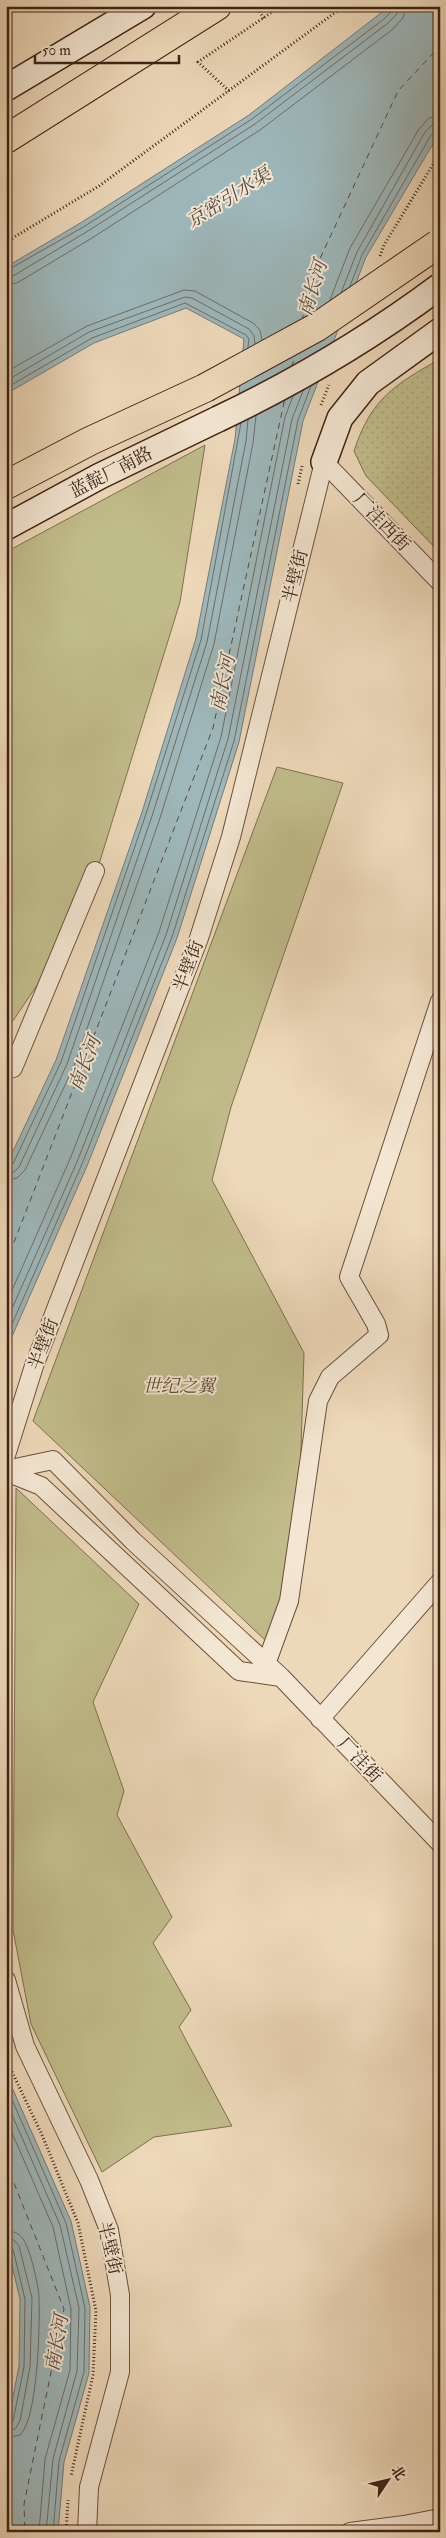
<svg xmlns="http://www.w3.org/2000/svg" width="446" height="2538" font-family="'IM FELL Double Pica','Noto Serif SC',serif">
<defs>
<pattern id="grass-dots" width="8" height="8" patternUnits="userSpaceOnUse" patternTransform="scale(1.25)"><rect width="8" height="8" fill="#c0bc8a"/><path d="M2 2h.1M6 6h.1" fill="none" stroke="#a6a176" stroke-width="1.8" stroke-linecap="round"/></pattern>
</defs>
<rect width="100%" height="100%" fill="#edd8b9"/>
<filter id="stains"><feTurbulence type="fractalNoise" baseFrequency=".004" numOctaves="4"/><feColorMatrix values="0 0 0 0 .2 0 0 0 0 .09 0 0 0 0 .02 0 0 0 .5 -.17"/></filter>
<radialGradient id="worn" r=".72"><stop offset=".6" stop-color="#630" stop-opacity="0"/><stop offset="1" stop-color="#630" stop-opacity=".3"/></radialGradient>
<!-- grass -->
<path fill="url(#grass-dots)" stroke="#806f4f" d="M440,359V553L366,476L354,451C371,399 394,385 440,359Z"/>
<!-- park -->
<path fill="#c0bc8a" stroke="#806f4f" d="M205,445L180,602L82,919L6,1031V552Z
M277,767L343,783L231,1107L212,1180L304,1353L296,1608L266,1641L33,1421Z
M16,1488L139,1604L93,1702L124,1791L117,1815L172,1917L153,1943L191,2010L179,2027L232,2126L154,2137L102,2172L31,2024L13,1930Z"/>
<!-- water -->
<path fill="#9db7ba" stroke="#777b78" d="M390,6H440V132L366,257L303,421L239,742L177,938L87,1166L6,1350V1166L56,1060L142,812L196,638L235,439L244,339L186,308L94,343L6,394V267L82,222L249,115Z
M6,2074L71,2221L90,2307L89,2373L64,2462L58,2532H6V2432L19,2366L20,2299L6,2241Z"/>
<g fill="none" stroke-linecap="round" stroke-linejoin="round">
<!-- shore -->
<path stroke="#6e6c67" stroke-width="1" d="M6,271L85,226L252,119L384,19L392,11L393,6
M6,277L13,276L88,231L255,124L388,23L397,14L399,6
M6,285L17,283L92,238L260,130L393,29L403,18L407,6
M350,286L362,255L431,135L440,129
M341,293L357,252L425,132L432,125L440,123
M330,300L350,248L419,129L429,118L440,116
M6,372L87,326L184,290L195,291L253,323L260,330L262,340
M6,381L89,332L185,297L192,298L249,329L254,336L255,344
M6,388L92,338L185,303L246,335L249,339L248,347
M6,1167L13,1164L61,1062L146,814L201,640L241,423
M6,1173L14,1172L19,1167L67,1064L152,816L207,642L246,441L248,420
M6,1181L17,1178L25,1170L74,1066L160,818L214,644L253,443L256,416
M6,1304L70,1159L159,932L221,737L285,417L293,396
M6,1322L77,1162L166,935L228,739L292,419L303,391
M6,1338L82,1164L172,937L234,741L298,420L311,386
M6,2086L66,2223L85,2308L84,2372L59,2461L53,2532
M6,2101L60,2225L79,2308L77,2371L53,2459L46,2532
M6,2119L53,2227L71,2309L70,2370L45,2459L39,2532
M6,2231C13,2231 19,2233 23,2239C30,2248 39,2287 39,2298C40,2325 38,2418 20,2435L6,2438
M6,2239L14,2240L19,2246L32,2298L30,2367L20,2421L15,2429L6,2431
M6,2245L13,2249L25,2299L24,2367L13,2421L6,2425"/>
<!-- ferry -->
<path stroke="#56473e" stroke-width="1" stroke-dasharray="6 5" stroke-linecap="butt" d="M302,321L311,278L398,91L440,46
M292,367L295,354
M6,1263L213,728L285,398
M6,2163L64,2309L24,2504L25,2532"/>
<defs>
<path id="street" d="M324,462L440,582
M6,1070L13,1068L95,871
M6,1455L34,1366L199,938L231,837L324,462
M6,1470L53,1460L133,1541L281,1677L440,1843
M6,1472L41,1486L239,1671L281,1677
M266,1664L289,1601L318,1401L330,1377L379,1335L376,1324L349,1277L440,1001
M320,1719L440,1582
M6,1980L25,2046L89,2180L109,2230L120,2295V2372L89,2487L87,2532
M350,2532L404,2525L440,2518"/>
<path id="secondary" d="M6,88L143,6
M324,462L340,418L368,383L440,331
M6,527L100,476L218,419"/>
<path id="highway" d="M6,139L217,6
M6,485L90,441L205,388"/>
</defs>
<!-- street casing -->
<use href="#street" stroke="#6a503d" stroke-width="20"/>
<!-- secondary casing -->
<use href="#secondary" stroke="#3f2214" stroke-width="28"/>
<!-- highway casing -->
<use href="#highway" stroke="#3f2214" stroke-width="30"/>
<!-- path -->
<path stroke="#3f2214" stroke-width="3" stroke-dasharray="1 2.5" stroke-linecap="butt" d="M255,6L264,18
M229,91L198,62L281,6
M6,242L99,186L344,6
M380,256L384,245L440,153
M321,405L329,385
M298,484L302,466
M6,2059L42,2135L78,2223L96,2311L93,2375L71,2476
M66,2532L68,2500"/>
<!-- street -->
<use href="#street" stroke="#f3e6d2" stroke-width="18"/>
<!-- secondary -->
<use href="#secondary" stroke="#f3e6d2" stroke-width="25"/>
<!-- highway -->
<use href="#highway" stroke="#edd8b9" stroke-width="28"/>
<defs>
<path id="secondary-bridge" d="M218,419C298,381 369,339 440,286"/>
<path id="highway-bridge" d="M205,388L317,327L438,244"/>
</defs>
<!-- secondary-bridge casing -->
<use href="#secondary-bridge" stroke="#3f2214" stroke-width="28" stroke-linecap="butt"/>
<!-- highway-bridge casing -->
<use href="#highway-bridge" stroke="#3f2214" stroke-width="30" stroke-linecap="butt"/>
<!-- secondary-bridge -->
<use href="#secondary-bridge" stroke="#f3e6d2" stroke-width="25"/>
<!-- highway-bridge -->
<use href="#highway-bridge" stroke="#edd8b9" stroke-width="28"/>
</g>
<g text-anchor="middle" stroke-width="4" stroke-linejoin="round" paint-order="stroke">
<!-- street labels -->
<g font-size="18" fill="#3f2214" stroke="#f3e6d2">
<text transform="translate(111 472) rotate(-27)" y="6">蓝靛厂南路</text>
<text transform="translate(382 522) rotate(46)" y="6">厂洼西街</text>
<text transform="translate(295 576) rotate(-76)" y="6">半壁街</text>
<text transform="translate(188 966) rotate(-69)" y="6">半壁街</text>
<text transform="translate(43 1344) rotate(-69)" y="6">半壁街</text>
<text transform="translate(360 1760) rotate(46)" y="6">厂洼街</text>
<text transform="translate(110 2248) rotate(77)" y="6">半壁街</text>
</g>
<!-- park labels -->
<g font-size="18" font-style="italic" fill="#5f4832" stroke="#f3e6d2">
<text x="179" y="1392">世纪之翼</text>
</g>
<!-- water labels -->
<g font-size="19" font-style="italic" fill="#56473e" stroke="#f3e6d2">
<text transform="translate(228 197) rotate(-32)" y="7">京密引水渠</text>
<text transform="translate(312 288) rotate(-73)" y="7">南长河</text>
<text transform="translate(222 683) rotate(-78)" y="7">南长河</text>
<text transform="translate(84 1063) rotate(-69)" y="7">南长河</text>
<text transform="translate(56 2343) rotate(-80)" y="7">南长河</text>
</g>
</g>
<!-- margin -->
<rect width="446" height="2538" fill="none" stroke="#edd8b9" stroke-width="25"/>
<rect x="8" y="8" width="431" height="2523" fill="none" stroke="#3f2214" stroke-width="2.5"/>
<rect x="12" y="12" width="421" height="2513" fill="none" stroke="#3f2214"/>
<!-- north arrow -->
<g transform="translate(388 2480) rotate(55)" stroke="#f3e6d2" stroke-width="4" paint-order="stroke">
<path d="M0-4L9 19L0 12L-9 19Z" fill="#3f2214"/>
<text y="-8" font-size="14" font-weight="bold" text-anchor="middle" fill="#3f2214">北</text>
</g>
<!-- scale -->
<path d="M35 55v8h144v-8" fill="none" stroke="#3f2214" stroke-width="2.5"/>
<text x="42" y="55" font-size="15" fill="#3f2214" stroke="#f3e6d2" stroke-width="4" paint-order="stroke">50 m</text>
<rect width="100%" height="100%" filter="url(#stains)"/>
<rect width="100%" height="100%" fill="url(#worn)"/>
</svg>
